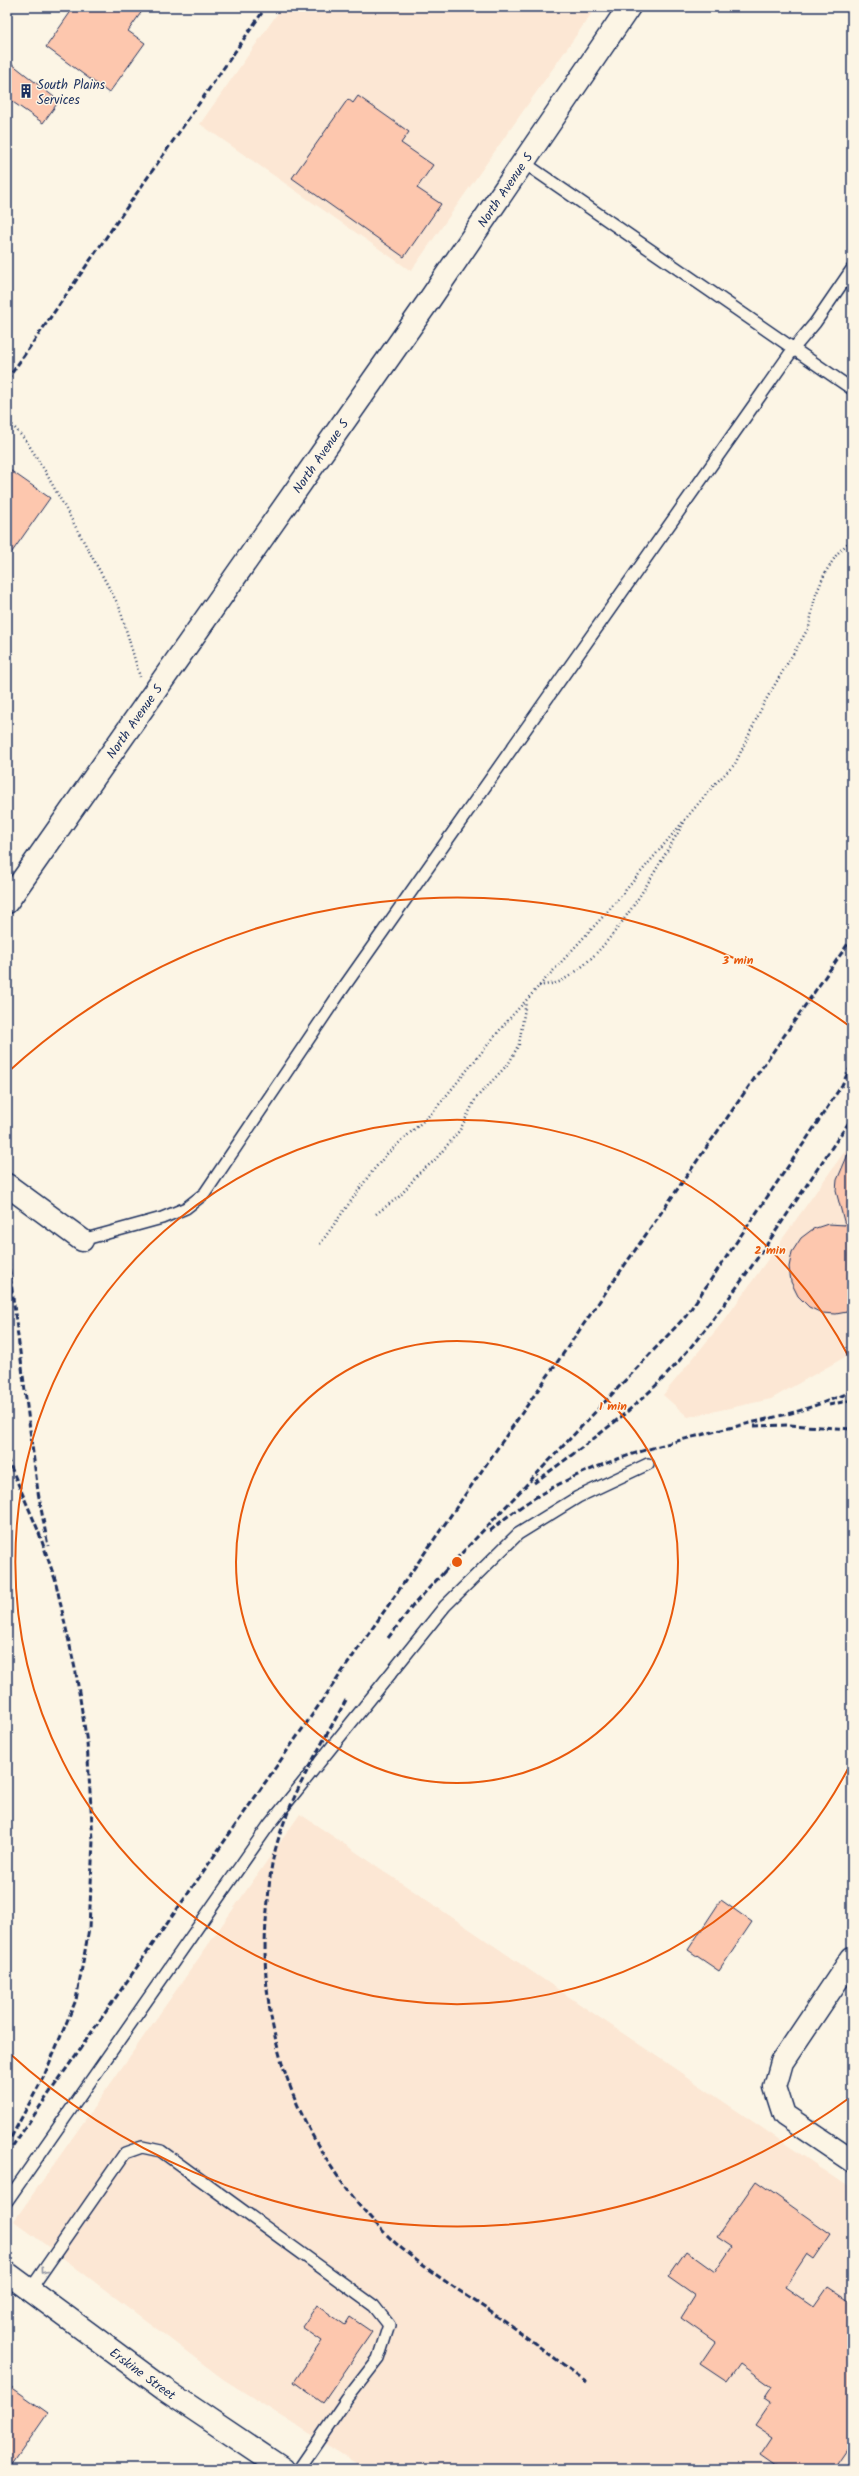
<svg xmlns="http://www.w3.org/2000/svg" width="859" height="2476" font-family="Kalam,sans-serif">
<rect width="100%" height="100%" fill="#fcf5e5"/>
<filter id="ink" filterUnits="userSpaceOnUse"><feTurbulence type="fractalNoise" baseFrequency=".025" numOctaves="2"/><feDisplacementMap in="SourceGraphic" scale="8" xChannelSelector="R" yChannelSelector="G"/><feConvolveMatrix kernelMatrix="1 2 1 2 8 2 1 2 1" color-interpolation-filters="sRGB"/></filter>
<g filter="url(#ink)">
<!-- built -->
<path fill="#fce7d4" d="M282,7H596L411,271L200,124Z
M852,1141V1353L771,1399L688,1417L663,1395L726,1318Z
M300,1814L852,2189V2469H365L223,2379L14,2221Z"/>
<!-- building -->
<path fill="#fdc7ae" stroke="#1b2f5e" d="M74,7H145L128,31L145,43L109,93L46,47Z
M7,60L59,101L43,123L7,98Z
M358,96L409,132L401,143L433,165L417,188L441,204L404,257L292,178L348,99L353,103Z
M7,468L50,498L7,559Z
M852,1145V1311L836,1314L822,1313L809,1307L798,1296L791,1282L789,1267L792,1252L801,1238L813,1229L828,1224L845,1225L836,1191L837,1180Z
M721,1900L752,1922L719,1971L688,1950Z
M756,2181L831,2234L814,2259L807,2254L785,2287L814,2307L828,2287L852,2303V2440L832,2469H781L761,2455L773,2437L755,2425L770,2403L764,2399L772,2387L740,2364L727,2382L700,2364L715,2342L681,2318L695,2296L668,2277L686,2251L715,2272L732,2247L717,2237Z
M317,2305L345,2325L350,2317L372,2332L323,2403L294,2382L322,2341L302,2327Z
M7,2384L48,2413L9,2469H7Z"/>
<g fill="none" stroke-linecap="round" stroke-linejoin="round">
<defs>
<path id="lane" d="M523,162L852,389
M82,1240L162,1218L186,1208L205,1193L339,994L794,348L815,323L852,269
M7,2201L269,1825L445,1606L518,1534L578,1497L648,1464
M30,2290L125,2153L142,2147L161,2151L374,2306L389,2325L378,2359L347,2399L299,2469"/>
<g id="street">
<path id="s1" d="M7,902L430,299L629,7"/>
<path d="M7,1185L82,1240"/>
<path d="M852,1958L782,2062L775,2087L784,2115L852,2161"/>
</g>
<g id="secondary">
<path id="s2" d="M7,2273L164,2389L283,2469"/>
</g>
</defs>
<!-- lane casing -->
<use href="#lane" stroke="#1b2f5e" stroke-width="14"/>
<!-- street casing -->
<use href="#street" stroke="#1b2f5e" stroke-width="25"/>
<!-- secondary casing -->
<use href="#secondary" stroke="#1b2f5e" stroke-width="25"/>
<!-- path -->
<path stroke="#1b2f5e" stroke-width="2.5" stroke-dasharray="1 3" stroke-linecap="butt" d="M7,419L27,442L45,471L119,606L140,677
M539,986C547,984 557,984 563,980C614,951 654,871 685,821
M376,1214L400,1196L419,1173L434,1161L460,1130L476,1098L509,1063L519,1044L526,1002
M320,1244L371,1173L387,1154L433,1112L508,1020L609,910L714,785L735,764L764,703L809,627L815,597L825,573L837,554L852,539"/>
<!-- lane -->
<use href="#lane" stroke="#fcf5e5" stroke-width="11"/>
<!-- street -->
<use href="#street" stroke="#fcf5e5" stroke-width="22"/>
<!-- secondary -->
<use href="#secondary" stroke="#fcf5e5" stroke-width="22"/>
<!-- rail -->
<path stroke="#1b2f5e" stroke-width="3" stroke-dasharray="6 3" stroke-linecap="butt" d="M7,380L266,7
M7,1251L38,1492L48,1546
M829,1405L852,1400
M754,1426L790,1425L852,1429
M7,1458L38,1530L55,1579L76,1673L87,1743L93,1840L89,1929L76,2000L44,2076L7,2145
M534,1483C586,1444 642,1406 684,1355C746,1282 797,1197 852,1118
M490,1531C572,1458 680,1441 783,1415C806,1410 829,1400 852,1392
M443,1573L686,1316L804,1143L842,1085L852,1064
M388,1638L415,1603L446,1570
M346,1700C318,1751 286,1802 273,1859C270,1873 269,1887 268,1901C253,2024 296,2141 382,2230C412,2261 450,2284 485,2308C520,2332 553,2357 587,2382
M7,2154L852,938"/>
</g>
<!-- one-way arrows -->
<defs><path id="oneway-chevron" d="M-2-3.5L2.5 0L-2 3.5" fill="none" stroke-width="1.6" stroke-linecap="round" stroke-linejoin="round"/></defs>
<use stroke="#8c92a2" href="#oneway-chevron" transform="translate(44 2271) rotate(126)"/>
</g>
<!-- distance rings -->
<g fill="none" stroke="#e8590c" stroke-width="2">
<circle cx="457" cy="1562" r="221"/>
<path d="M851 1763A442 442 0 1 1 851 1361"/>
<path d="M852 2096A664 664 0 0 1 8 2052M8 1072A664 664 0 0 1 852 1028"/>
</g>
<!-- icons -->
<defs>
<symbol id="building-bare" viewBox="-9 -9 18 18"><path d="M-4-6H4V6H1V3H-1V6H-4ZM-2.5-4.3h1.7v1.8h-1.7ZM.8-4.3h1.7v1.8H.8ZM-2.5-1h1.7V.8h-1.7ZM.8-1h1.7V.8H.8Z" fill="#1b2f5e" stroke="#fcf5e5" stroke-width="2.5" paint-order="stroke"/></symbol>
</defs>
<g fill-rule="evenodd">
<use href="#building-bare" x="16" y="81" width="20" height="20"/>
</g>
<g text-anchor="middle" stroke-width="3" stroke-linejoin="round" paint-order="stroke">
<!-- poi labels -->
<g font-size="13" fill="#1b2f5e" stroke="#fcf5e5" text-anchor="start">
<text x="37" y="89">South Plains<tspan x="37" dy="15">Services</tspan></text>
</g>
<!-- street labels -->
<g font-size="13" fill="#1b2f5e" stroke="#fcf5e5">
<text dy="5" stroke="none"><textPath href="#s1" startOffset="869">North Avenue S</textPath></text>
<text dy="5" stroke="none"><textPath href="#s1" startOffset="545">North Avenue S</textPath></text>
<text dy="5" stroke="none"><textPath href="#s1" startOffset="221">North Avenue S</textPath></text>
<text dy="5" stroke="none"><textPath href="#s2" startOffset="169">Erskine Street</textPath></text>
</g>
</g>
<circle cx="457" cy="1562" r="6" fill="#e8590c" stroke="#fcf5e5" stroke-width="2"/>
<g font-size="12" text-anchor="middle" font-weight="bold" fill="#e8590c" stroke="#fcf5e5" stroke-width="3" stroke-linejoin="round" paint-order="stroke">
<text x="738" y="964">3 min</text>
<text x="770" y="1254">2 min</text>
<text x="613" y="1410">1 min</text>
</g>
<!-- margin -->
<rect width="859" height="2476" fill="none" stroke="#fcf5e5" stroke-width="24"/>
<rect x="12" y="12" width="835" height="2452" fill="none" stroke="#1b2f5e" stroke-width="1.5" filter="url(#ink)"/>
</svg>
